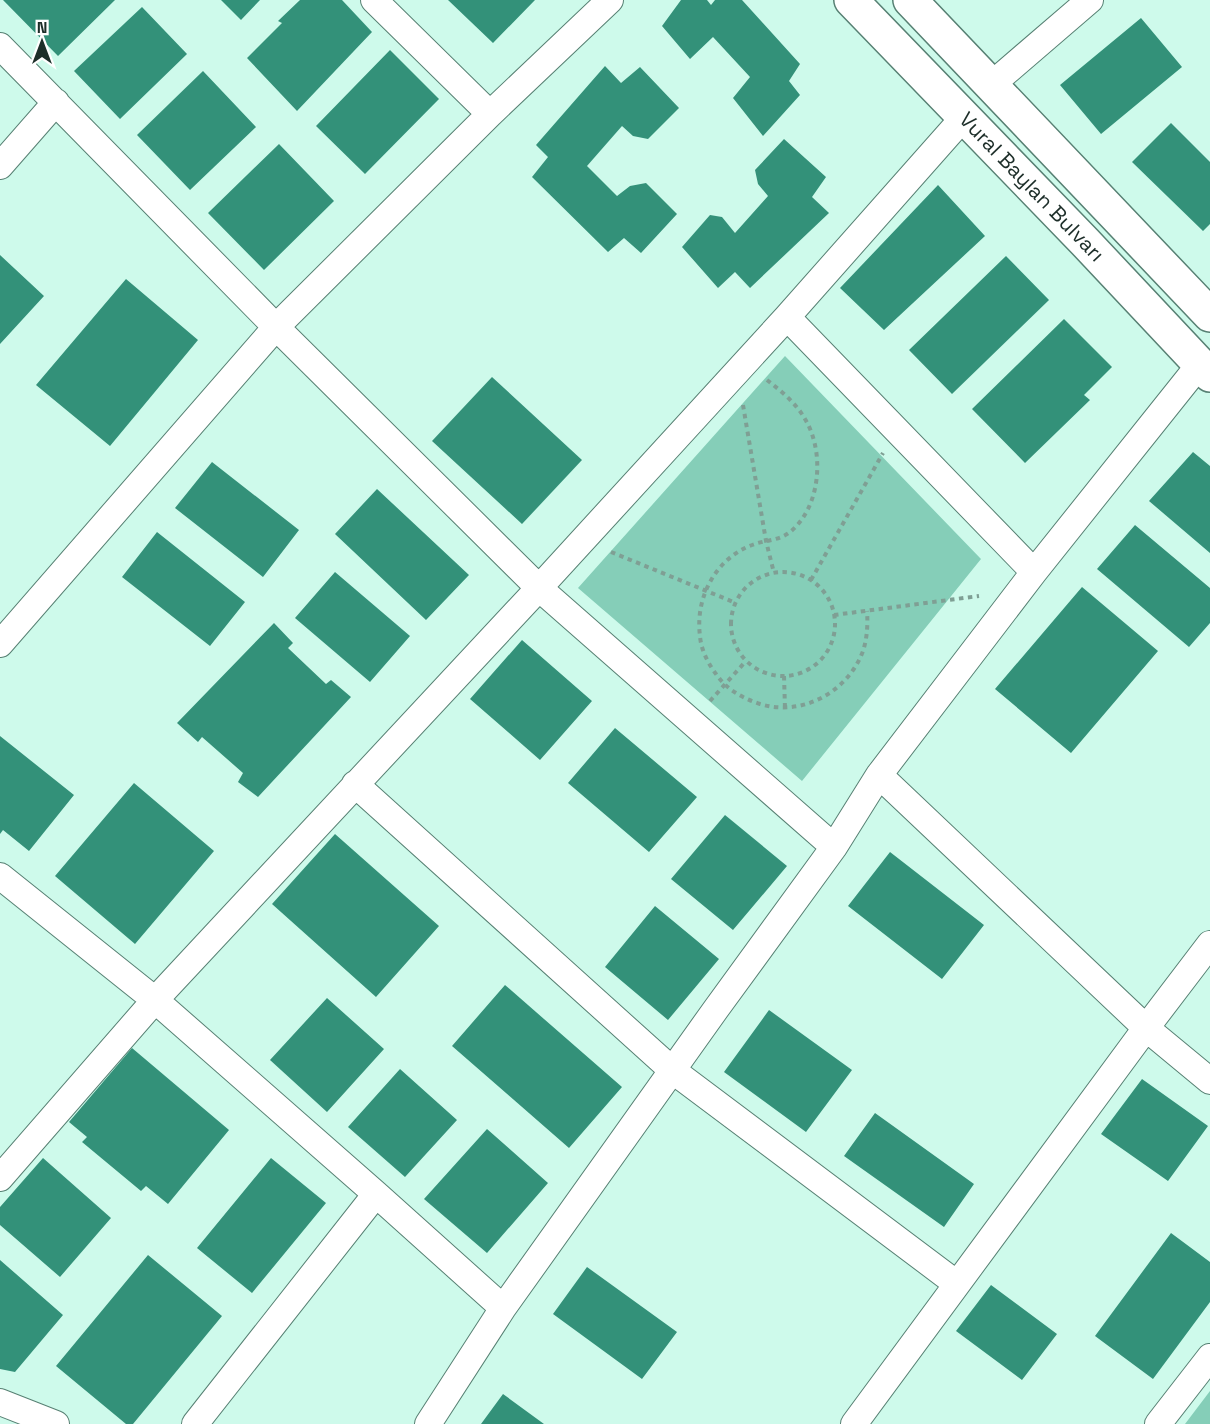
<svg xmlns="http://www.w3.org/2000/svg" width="1210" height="1424" font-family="'Space Grotesk',sans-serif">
<rect width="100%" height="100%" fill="#cefaeb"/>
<!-- green -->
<path fill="#85ceb8" d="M785,356L981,559L802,781L578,588Z
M1210,1391V1424H1185Z"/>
<!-- building -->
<path fill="#339179" d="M3,0H115L58,56Z
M221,0H260L241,20Z
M300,0H342L372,32L297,111L247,58L282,23L278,21Z
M448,0H535L493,43Z
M681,0H707L711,5L715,0H742L800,64L789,81L800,95L763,136L733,98L750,77L713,37L690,59L662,26Z
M142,7L187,54L120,119L74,71Z
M1141,18L1182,67L1101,134L1060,85Z
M390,50L439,99L365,174L316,126Z
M605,66L621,83L640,67L679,108L648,139L633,136L622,126L587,166L617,196L630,186L646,183L677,214L641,253L624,238L608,252L532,177L548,157L536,145Z
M203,71L256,127L190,190L137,135Z
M1171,123L1210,162V224L1203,231L1132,162Z
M784,139L826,177L812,197L829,213L750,288L735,272L718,288L682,247L710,215L722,217L735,233L768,196L758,184L755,170Z
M279,144L334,201L264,270L208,213Z
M938,185L985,236L884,330L840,288Z
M0,255L44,296L0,344Z
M1006,256L1049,300L952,394L909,350Z
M126,279L198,340L110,446L36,385Z
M1064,319L1112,367L1084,395L1090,400L1025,463L972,409Z
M492,377L582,460L522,524L432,441Z
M1193,452L1210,466V553L1149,501Z
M212,462L299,530L263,577L175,508Z
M377,489L469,575L426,620L335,534Z
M1135,525L1210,588V623L1189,647L1097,569Z
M157,532L245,602L210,646L122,577Z
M335,572L410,636L370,682L295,618Z
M1082,587L1158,651L1071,753L995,689Z
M274,623L293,643L288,648L326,684L331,680L351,697L258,797L238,782L243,773L202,737L198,742L177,723Z
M522,640L592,701L540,760L470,699Z
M615,728L697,797L649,852L568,783Z
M0,736L74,795L29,851L3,830L0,834Z
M134,783L214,851L135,944L55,876Z
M725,815L787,866L733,930L671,879Z
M335,834L439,926L376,997L272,904Z
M890,852L984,925L942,979L848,906Z
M655,906L719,959L668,1020L605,967Z
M505,985L622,1087L569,1148L452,1046Z
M327,998L384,1049L327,1112L270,1060Z
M769,1010L852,1070L806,1132L724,1072Z
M132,1048L229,1130L168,1204L146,1186L141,1191L82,1142L87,1137L69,1122Z
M400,1069L457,1120L405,1177L348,1127Z
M1142,1079L1208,1126L1168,1181L1101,1134Z
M875,1113L974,1184L944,1227L844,1156Z
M487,1129L548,1183L487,1253L424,1199Z
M43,1158L111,1218L60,1277L0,1225V1207Z
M271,1158L326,1203L252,1293L197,1248Z
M1171,1233L1210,1262V1302L1153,1379L1095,1336Z
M148,1255L222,1316L133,1424H126L56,1366Z
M0,1260L63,1315L15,1372L0,1369Z
M587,1267L677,1332L642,1379L553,1314Z
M991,1285L1057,1334L1022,1380L956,1331Z
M503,1394L544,1424H481Z"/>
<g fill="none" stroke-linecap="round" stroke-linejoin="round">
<defs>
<path id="street" d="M374,0L490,114
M0,46L276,327L539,588L834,847
M991,85L1090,0
M0,166L56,102
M787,317L1034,572
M0,644L276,327L490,114L610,0
M879,775L1146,1028L1210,1081
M355,784L672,1070L957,1284
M0,876L155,1000L376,1194L503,1308
M0,1178L155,1000L539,588L787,317L964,117
M0,1402L56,1424
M195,1424L376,1194
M428,1424L503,1308L716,1009L834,847L879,775L1034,572L1200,364
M854,1424L1146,1028L1210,944
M1158,1424L1210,1357"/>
<g id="secondary">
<path id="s1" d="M851,0L1085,242L1210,375"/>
<path d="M910,0L1210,315"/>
</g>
</defs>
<!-- street casing -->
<use href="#street" stroke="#578073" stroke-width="28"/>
<!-- secondary casing -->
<use href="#secondary" stroke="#578073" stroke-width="36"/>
<!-- path -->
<path stroke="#7f9f94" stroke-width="4" stroke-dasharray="4.5 4.5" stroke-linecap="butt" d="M767,380C781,391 796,403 805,419C825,452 821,507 790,532C779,541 764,540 752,545C715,559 695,598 700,636C701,650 708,663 716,674C726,689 742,698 760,704C802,717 848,692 863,651C867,639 868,625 867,611
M743,405L766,541L774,573
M611,552L736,603
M731 624a52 52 0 1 1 104 0a52 52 0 1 1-104 0Z
M811,580L883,453
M834,615L979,596
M784,676L785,708
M710,701L746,661"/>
<!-- street -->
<use href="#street" stroke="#fff" stroke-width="26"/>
<!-- secondary -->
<use href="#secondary" stroke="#fff" stroke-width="33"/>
</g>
<g text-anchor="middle" stroke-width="6" stroke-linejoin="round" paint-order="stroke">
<!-- street labels -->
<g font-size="21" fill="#1d2e29" stroke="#fff">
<text dy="7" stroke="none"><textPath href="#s1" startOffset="260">Vural Baylan Bulvarı</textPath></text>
</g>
</g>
<!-- north arrow -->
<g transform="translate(42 42)" stroke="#ffffff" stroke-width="4.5" paint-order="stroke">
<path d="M0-4.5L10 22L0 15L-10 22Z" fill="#1d2e29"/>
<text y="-9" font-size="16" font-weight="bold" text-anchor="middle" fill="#1d2e29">N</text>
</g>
</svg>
